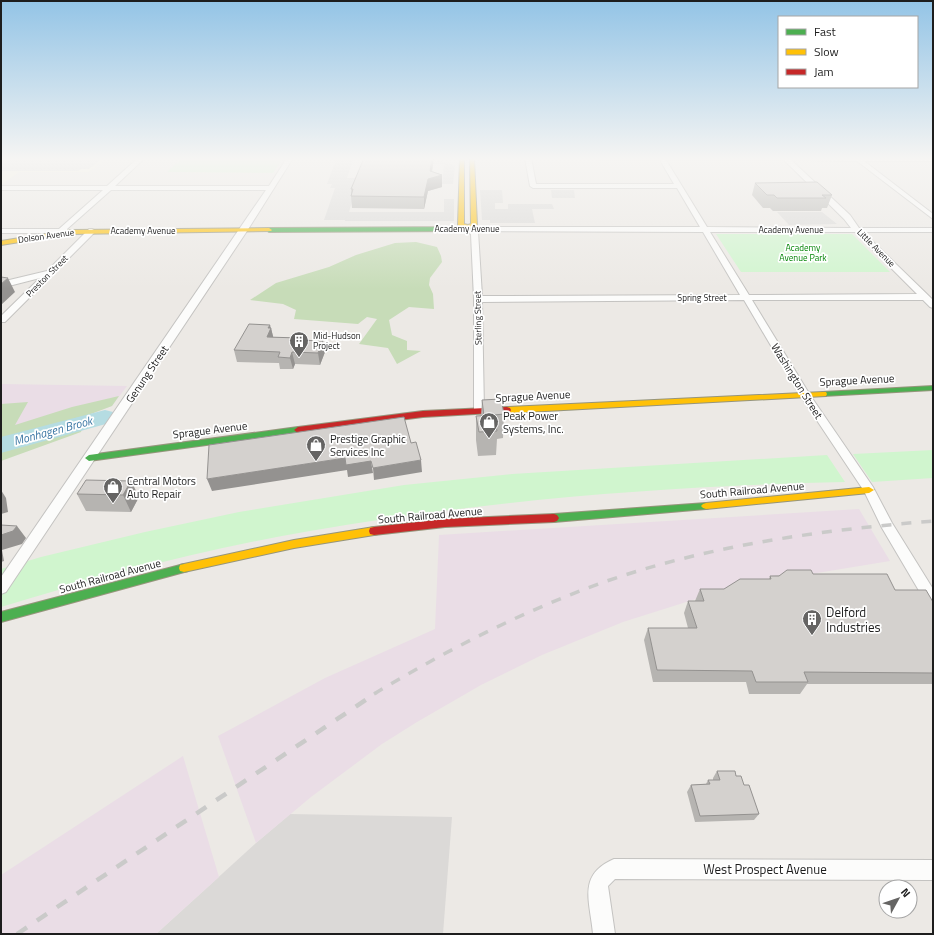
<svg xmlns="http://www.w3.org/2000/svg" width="934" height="935" font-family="'Titillium Web',sans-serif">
<rect width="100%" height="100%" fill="#ece9e5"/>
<!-- residential -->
<path fill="#dbd9d7" d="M290,814L452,817L443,934H156L256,843Z"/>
<!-- industrial -->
<path fill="#eadde6" d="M1,384L127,386L112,406L1,447Z
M859,509L890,561L817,573L702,597L623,622L542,655L481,685L417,722L382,744L311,797L256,843L218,736L325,678L435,629L439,535Z
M183,756L219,877L156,934H1V875Z"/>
<!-- education -->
<path fill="#f6f4e0" d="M1,158H141L133,160H104L89,172H19L1,185Z"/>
<!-- forest -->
<path fill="#c7dcb8" d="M416,242L437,247L441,256L442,262L430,278L429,285L433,294L434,309L409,307L389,320L392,335L407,341V350L421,351L397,364L388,348L359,344L377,319L367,317L358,324L294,319L296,310L283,304L250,300L276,283L329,267L356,255L395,243Z
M119,396L112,406L67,423L84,422L81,432L1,461V404L28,402L15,425L72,407Z"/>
<!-- park -->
<path fill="#d0f5ce" d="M283,158L273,173L167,172L180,160Z
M716,234H852L890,272H741Z
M933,450V478L872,482L853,454Z
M827,455L845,482C666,486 487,500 310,531C205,549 103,576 1,607V569L41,557L145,532L239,512L404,485L512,474Z"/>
<!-- parking -->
<path fill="#dad9d7" d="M1,158H102L89,169H81L78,171H1V162L6,159Z
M336,160H353L347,178H359L349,212H444V199H454V221H345V220H324L335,188H330L332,184H327Z
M364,160L442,161V163L455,165L453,184H442L444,164H362Z
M480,190H502L503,203H495V209H508V204H552L554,209H532L535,223H490V220H482Z
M551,190H574L575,198H552Z
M777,212H822L837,224L789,225Z"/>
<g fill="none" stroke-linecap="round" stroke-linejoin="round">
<!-- river -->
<path fill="#b5dce2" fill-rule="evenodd" d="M105,410L113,412L116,417L113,422L1,453V437Z"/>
<defs>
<path id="street" d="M138,158H145L115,186H269L287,158H293L247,231L6,592L1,594V577L266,190H111L67,229L68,233L58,236H55V233H1V229H59L103,190H1V186H107Z
M525,158H531L536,184H674L660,160H600L597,158H933V161H864L933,214V219L857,161L791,160L850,215L859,228H933V232H863L933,300V308L930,307L923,300H752L810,395L873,487L892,523L933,589V608L928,606L882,528L864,491L800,395L744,300L482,302L484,411L483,413H475L474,411V299L471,234L465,231V227H700L677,188H533L530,186ZM666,160H784L844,219L851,228L707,227ZM478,231L703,232L740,295L482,296ZM710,232H855L917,294L749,295Z
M89,229H92L96,231L5,322H1V316L40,278L1,288V282L47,271Z
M614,859L933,860V880L615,879L608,886L615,934H593C590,901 577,875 614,859Z"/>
<path id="fast" d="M468,225L470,226L471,229L468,231L269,232L266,230L269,228L465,227Z
M933,386V390L823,396L819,394L823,392Z
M298,427L301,428L302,430L301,432L89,461L85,458L89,455Z
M706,503L709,504L711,506L709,508L706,509L554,522L551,521L549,518L551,515L554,514Z
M184,564L188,565L189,568L188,571L1,622V612Z"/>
<path id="slow" d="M460,158H464V224L468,225L471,224L470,158H474L477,225L468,229L458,225Z
M269,228L272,230L271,231L70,234L1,245V241L70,230Z
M823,392H826L827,394L826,396L507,413L503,410L507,407Z
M869,487L874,490L869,493L706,509L703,508L701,506L703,504L706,503Z
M374,527L378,528L379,531L378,534L374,535L294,548L184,572L180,571L179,568L180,565L184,564L294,540Z"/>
<path id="jam" d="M507,407L510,408L511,410L510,412L423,417L298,433L294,430L298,427L423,411Z
M554,514L557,515L559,518L557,521L554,522L445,527L374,535L370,534L369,531L370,528L374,527L445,519Z"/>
</defs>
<!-- street casing -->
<use href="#street" stroke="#c4c3c1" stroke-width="2"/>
<!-- fast casing -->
<use href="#fast" stroke="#96957c" stroke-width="2"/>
<!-- slow casing -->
<use href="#slow" stroke="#96957c" stroke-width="2"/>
<!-- jam casing -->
<use href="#jam" stroke="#96957c" stroke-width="2"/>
<!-- street -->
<use href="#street" fill="#fcfcfb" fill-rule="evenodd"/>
<!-- fast -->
<use href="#fast" fill="#4caf50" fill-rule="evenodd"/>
<!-- slow -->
<use href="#slow" fill="#ffc107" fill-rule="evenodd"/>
<!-- jam -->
<use href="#jam" fill="#c62828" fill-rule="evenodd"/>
<!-- rail-far1 -->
<path stroke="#cacac9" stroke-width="3.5" stroke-dasharray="10 10" stroke-linecap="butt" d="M374,694C447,650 523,611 604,582C710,545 822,530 933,521"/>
<!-- rail -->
<path stroke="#cacac9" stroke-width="4.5" stroke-dasharray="12 12" stroke-linecap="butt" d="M17,934L376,693"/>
</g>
<!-- wall -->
<path fill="#b6b4b1" d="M434,158L432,171L442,175V187L428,191L424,209L352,208L351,196V189Z
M755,183L832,195L827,208H822L821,211H773L770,208H763L752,195Z
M271,328L273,337L299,338V340L325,352L320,365L295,364L293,369H280L279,363L237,362L234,350Z
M482,400L504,414L503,438L497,439L496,455L478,456L476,440V416H481Z
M131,481L139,497L131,512L86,511L77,494Z
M813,574L895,590L933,602V684H807L800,694H749L746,682H653L644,640L648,628H688L684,613L688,601H695L700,589H724L769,579L770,576Z
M717,771L736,776L744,785L759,814L754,820L695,822L687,792L691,785L706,784L708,780H713V778Z"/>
<!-- shaded-wall -->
<path fill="#949290" d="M432,158H434L431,178L442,175V187L428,191L424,209V197Z
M8,278L15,292L1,305V284Z
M270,325L271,329V328L274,340L267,337L268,328Z
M323,341L325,352L320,365L318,353Z
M292,352L295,364L293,369L290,358Z
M345,458L371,461L373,473L348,477L347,470L212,491L207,479Z
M421,460L422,472L374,480L373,468Z
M131,481L139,497L131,512L123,495Z
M1,490L6,498L8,512L1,514Z
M17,526L26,538L22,544L2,550L4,561L1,562V535Z"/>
<!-- building -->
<path fill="#d4d1ce" stroke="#949290" d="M364,158H432L430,171L442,175L428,179L424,197L351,196L353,189H351Z
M817,182L832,195H822L826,198H777L774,195H767L755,183Z
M1,277L8,278L1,284Z
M249,324L270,325L268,328H271L267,337L299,338L298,340L323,341L318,353L292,352L290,358L278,357L280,352L234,350Z
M501,399L504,414L484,416L482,400Z
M494,415L497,431L479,432L476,416Z
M404,417L411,443L416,442L421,460L373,468L371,461L346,465L345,458L207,479L209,445Z
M86,480L131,481L123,495L77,494Z
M1,525L17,526L13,531L1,535Z
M787,570H811L813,574H887L895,590H926L933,602V673L804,672L808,682H756L752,671L657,670L648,628H697L688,601H704L700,589H724L740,579H771L770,576H779Z
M717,771H735L736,776H741L744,785H749L759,814L700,816L691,785L710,784L708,780H720Z"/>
<!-- sky -->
<linearGradient id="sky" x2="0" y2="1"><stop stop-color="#93c4e6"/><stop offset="0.55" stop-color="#f6f5f3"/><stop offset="1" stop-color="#f6f5f3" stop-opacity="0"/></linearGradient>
<rect width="934" height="289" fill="url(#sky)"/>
<!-- icons -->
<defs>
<symbol id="building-pin" viewBox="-11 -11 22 30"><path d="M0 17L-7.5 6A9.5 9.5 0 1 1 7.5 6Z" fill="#656463" stroke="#fff"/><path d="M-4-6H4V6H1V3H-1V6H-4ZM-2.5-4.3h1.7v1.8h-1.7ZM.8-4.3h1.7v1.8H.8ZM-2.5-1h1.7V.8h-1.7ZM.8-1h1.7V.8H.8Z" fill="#fff"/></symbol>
<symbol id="shop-pin" viewBox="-11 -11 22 30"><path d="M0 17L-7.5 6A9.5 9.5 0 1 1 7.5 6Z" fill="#656463" stroke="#fff"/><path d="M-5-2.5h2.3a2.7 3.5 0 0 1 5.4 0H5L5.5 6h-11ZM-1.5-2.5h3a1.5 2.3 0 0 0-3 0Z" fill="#fff"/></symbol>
</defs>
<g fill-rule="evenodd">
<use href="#building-pin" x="288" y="330" width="22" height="30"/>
<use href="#shop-pin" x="478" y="411" width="22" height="30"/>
<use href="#shop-pin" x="305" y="434" width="22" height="30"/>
<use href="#shop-pin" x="102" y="476" width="22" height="30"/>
<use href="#building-pin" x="801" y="608" width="22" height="30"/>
</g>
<g text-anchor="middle" stroke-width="3.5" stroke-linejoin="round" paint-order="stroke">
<!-- far-street labels -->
<g font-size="9" fill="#1d1d1d" stroke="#fff">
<text x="467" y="232">Academy Avenue</text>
<text x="791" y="233">Academy Avenue</text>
<text x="143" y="234">Academy Avenue</text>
<text transform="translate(46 236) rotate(-8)" y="3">Dolson Avenue</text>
<text transform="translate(876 248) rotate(45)" y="3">Little Avenue</text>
<text transform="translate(47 276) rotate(-45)" y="3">Preston Street</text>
<text x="702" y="301">Spring Street</text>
<text transform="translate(478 318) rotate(-91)" y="3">Sterling Street</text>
</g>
<!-- far-park labels -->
<g font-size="9" fill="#028405" stroke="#fff">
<text x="803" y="251">Academy<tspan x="803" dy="10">Avenue Park</tspan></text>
</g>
<!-- far-poi labels -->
<g font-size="9" fill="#1d1d1d" stroke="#fff" text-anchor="start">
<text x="313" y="339">Mid-Hudson<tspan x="313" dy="10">Project</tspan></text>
</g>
<!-- street labels -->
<g font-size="11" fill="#1d1d1d" stroke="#fff">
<text transform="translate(147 374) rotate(-56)" y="4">Genung Street</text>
<text transform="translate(857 380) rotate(-3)" y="4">Sprague Avenue</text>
<text transform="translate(797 381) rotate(58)" y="4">Washington Street</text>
<text transform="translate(533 396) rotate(-3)" y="4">Sprague Avenue</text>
<text transform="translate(210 430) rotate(-7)" y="4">Sprague Avenue</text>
<text transform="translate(752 490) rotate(-5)" y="4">South Railroad Avenue</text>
<text transform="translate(430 515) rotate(-5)" y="4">South Railroad Avenue</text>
<text transform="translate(110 576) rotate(-15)" y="4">South Railroad Avenue</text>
</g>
<!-- poi labels -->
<g font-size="11" fill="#1d1d1d" stroke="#fff" text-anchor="start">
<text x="503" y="420">Peak Power<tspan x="503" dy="13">Systems, Inc.</tspan></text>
<text x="330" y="443">Prestige Graphic<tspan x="330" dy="13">Services Inc</tspan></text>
<text x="127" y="485">Central Motors<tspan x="127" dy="13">Auto Repair</tspan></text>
</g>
<!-- water labels -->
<g font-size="12" font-style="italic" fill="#3c77a4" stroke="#fff">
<text transform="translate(53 431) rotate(-15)" y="4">Monhagen Brook</text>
</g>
<!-- near-poi labels -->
<g font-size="13" fill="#1d1d1d" stroke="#fff" text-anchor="start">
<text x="826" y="617">Delford<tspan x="826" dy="15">Industries</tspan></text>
</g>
<!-- near-street labels -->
<g font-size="13" fill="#1d1d1d" stroke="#fff">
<text x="765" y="874">West Prospect Avenue</text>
</g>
</g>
<!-- border -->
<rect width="934" height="935" fill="none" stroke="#1d1d1d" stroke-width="4"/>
<!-- legend -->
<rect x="778" y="16" width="140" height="72" fill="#ffffff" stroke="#a5a5a5"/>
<rect x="786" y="29" width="20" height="6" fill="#4caf50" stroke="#a5a5a5"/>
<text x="814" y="36" font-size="12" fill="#1d1d1d">Fast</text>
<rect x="786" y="49" width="20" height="6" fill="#ffc107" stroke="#a5a5a5"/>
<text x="814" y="56" font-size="12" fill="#1d1d1d">Slow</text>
<rect x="786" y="69" width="20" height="6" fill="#c62828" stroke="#a5a5a5"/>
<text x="814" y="76" font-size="12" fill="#1d1d1d">Jam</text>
<!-- north arrow -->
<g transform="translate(898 899) rotate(50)"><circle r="19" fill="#ffffff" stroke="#a5a5a5"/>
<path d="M0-3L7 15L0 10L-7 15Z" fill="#656463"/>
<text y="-6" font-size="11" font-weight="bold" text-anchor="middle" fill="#1d1d1d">N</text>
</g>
</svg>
